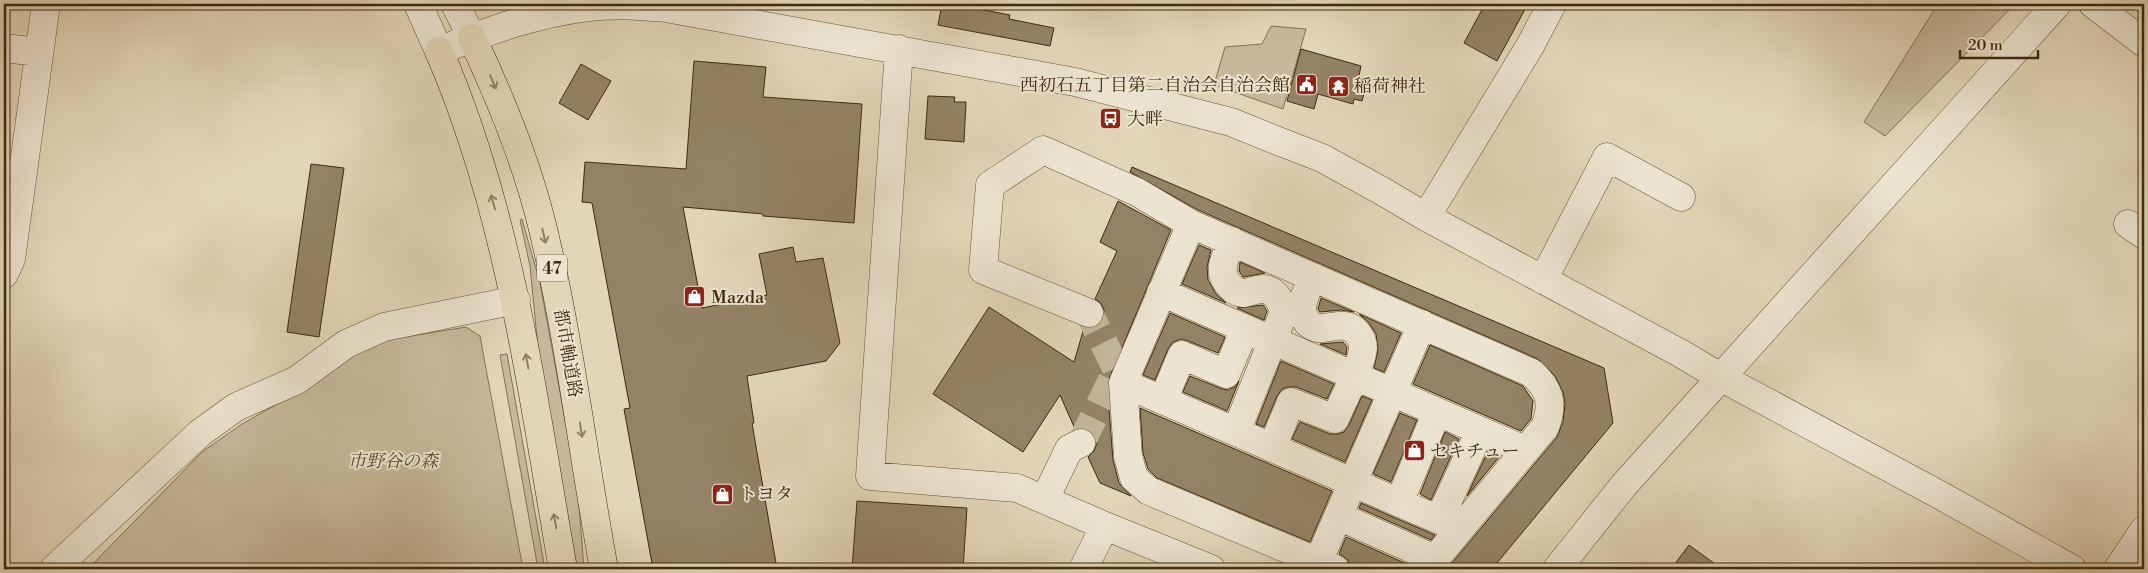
<svg xmlns="http://www.w3.org/2000/svg" width="2148" height="573" font-family="'Libre Bodoni','Noto Serif JP',serif">
<rect width="100%" height="100%" fill="#e2d6b8"/>
<filter id="stains"><feTurbulence type="fractalNoise" baseFrequency=".004" numOctaves="4"/><feColorMatrix values="0 0 0 0 .2 0 0 0 0 .09 0 0 0 0 .02 0 0 0 .5 -.17"/></filter>
<radialGradient id="worn" r=".72"><stop offset=".6" stop-color="#630" stop-opacity="0"/><stop offset="1" stop-color="#630" stop-opacity=".3"/></radialGradient>
<!-- green -->
<path fill="#c6b99b" stroke="#827254" d="M1938,4H2015L1885,136L1864,122Z
M1271,26L1306,29L1283,109L1214,85L1225,47L1262,44Z
M522,219L540,283L556,370L578,493L584,569H577L538,348L530,266L520,220Z
M466,327L480,336L523,569H88L202,452L242,424L320,380L347,359L381,341Z
M507,354L545,569H538L500,355Z"/>
<!-- building -->
<path fill="#938365" stroke="#3e2a0c" d="M942,4H953L1010,15L1009,19L1054,28L1050,46L938,25Z
M1485,4H1528L1497,61L1464,43Z
M1301,49L1361,66L1359,76L1368,79L1362,101L1354,99L1353,104L1318,94L1314,109L1287,101Z
M694,61L766,67L763,97L862,104L854,223L763,216V214L683,207L702,308L767,295L759,254L793,247L796,262L823,258L840,343L826,361L747,376L754,423H752L777,569H653L624,409L630,408L592,203L582,202L585,162L686,169Z
M581,64L611,81L588,120L559,103Z
M928,96L955,97L954,102H966L964,142L925,139Z
M311,164L344,168L319,337L287,332Z
M1132,167L1604,368L1613,423L1492,569H1447L1557,437L1563,422L1565,404L1563,392L1555,376L1538,359L1198,210L1130,172Z
M1118,201L1171,230L1107,384L1113,460L1119,483L1131,496L1100,483L1088,457L1094,451L1097,443L1095,436L1089,430L1082,428L1075,429L1060,395L1023,452L933,394L989,307L1074,362L1084,328H1092L1098,326L1104,318V310L1101,303L1095,299L1117,251L1100,242Z
M1199,245L1211,250L1207,267L1208,280L1216,294L1226,303L1182,284Z
M1240,262L1265,273L1243,277L1239,271Z
M1321,298L1354,312L1341,310L1320,312L1318,309Z
M1263,305L1267,311L1264,320L1237,308Z
M1170,313L1225,337L1218,353L1188,341L1181,339L1173,342L1168,349L1155,380L1143,375Z
M1359,314L1401,333L1384,372L1374,368L1378,350L1376,334L1369,323Z
M1343,342L1347,347L1346,355L1320,344Z
M1430,345L1523,386L1533,401L1531,419L1521,431L1413,384Z
M1281,361L1334,384L1327,399L1296,387H1288L1282,389L1277,396L1264,427L1256,424Z
M1190,376L1220,388L1227,390L1235,387L1239,381L1227,411L1183,392Z
M1362,396L1372,400L1345,462L1292,439L1300,422L1330,434H1338L1344,432L1349,425Z
M1140,408L1332,491L1310,542L1157,478L1148,469L1143,453Z
M1400,413L1417,420L1391,482L1373,474Z
M1445,432L1459,439L1431,500L1420,494Z
M1488,451L1500,456L1467,496Z
M857,501L967,508L963,569H852Z
M1361,503L1393,517L1435,535L1431,540L1359,508Z
M1346,537L1409,565V569H1350L1348,560L1339,554Z
M1689,545L1722,569H1671Z"/>
<g fill="none" stroke-linecap="round" stroke-linejoin="round">
<!-- minor-tunnel -->
<path stroke="#c1b496" stroke-width="28" stroke-dasharray="28 14" stroke-linecap="butt" d="M1081,443L1117,370L1089,313"/>
<defs>
<path id="minor" d="M418,4L439,51C487,31 537,13 589,7C615,4 640,6 666,8L1075,82L1231,122L1278,141L1322,158L1382,191L1426,217L1680,353L1722,378L1938,494L2072,569
M455,4L472,38
M2093,4L2144,43
M4,48L39,52
M899,49L870,476L1017,488L1105,526
M1426,217L1530,46L1552,4
M1191,224L1123,383L1128,456L1134,478L1149,491L1335,569
M2128,224L2144,235
M1232,241C1226,256 1216,271 1229,285C1233,289 1235,292 1242,293C1249,293 1258,288 1265,289C1276,291 1282,303 1284,312L1236,432
M4,274L11,259L46,4
M1543,280L1607,157L1681,197
M1161,292L1525,450
M1089,313L983,270L990,185L1043,150L1137,192L1191,224L1532,373C1550,390 1554,403 1545,427L1435,559L1424,569
M1123,383L1460,529
M1163,400L1182,355L1226,374L1245,329
M1272,448L1291,402L1335,419C1342,402 1362,365 1363,348C1363,338 1355,327 1345,326C1331,324 1320,334 1308,323C1305,319 1302,314 1302,309C1302,299 1309,286 1313,277
M1045,499L1069,449L1081,443
M1399,503L1437,412
M1338,516L1435,559
M1439,520L1480,431
M1318,562L1422,324
M54,569L200,433L236,407L297,380L346,344L384,327L516,300
M1083,569L1105,526L1211,569
M1557,569L1624,485L2057,4
M2118,569L2144,530"/>
<path id="major" d="M472,38C501,99 527,163 543,229C570,341 583,456 604,569
M439,51C510,215 532,394 563,569"/>
</defs>
<!-- minor casing -->
<use href="#minor" stroke="#675537" stroke-width="29"/>
<!-- major casing -->
<use href="#major" stroke="#3e2a0c" stroke-width="29"/>
<!-- minor -->
<use href="#minor" stroke="#ece4d1" stroke-width="28"/>
<!-- major -->
<use href="#major" stroke="#e2d6b8" stroke-width="28"/>
</g>
<!-- one-way arrows -->
<defs><path id="oneway-shaft" d="M-6 0H5M1.5-3L5.5 0L1.5 3" fill="none" stroke-width="1.6" stroke-linecap="round" stroke-linejoin="round" transform="scale(1.25)"/></defs>
<g stroke="#908062">
<use href="#oneway-shaft" transform="translate(493 82) rotate(67)"/>
<use href="#oneway-shaft" transform="translate(493 202) rotate(-106)"/>
<use href="#oneway-shaft" transform="translate(544 236) rotate(77)"/>
<use href="#oneway-shaft" transform="translate(527 361) rotate(-100)"/>
<use href="#oneway-shaft" transform="translate(581 430) rotate(81)"/>
<use href="#oneway-shaft" transform="translate(555 521) rotate(-100)"/>
</g>
<!-- icons -->
<defs>
<symbol id="civic-square" viewBox="-11 -11 22 22"><rect x="-9" y="-9" width="18" height="18" rx="4" fill="#8f2418" stroke="#ece4d1"/><path d="M-.6-6.5H3V-4.5H.6V-3L4-1V1h2V6H-6V1h2V-1L-.6-3ZM-1.2 2.5V6h2.4V2.5Z" fill="#fff"/></symbol>
<symbol id="temple-square" viewBox="-11 -11 22 22"><rect x="-9" y="-9" width="18" height="18" rx="4" fill="#8f2418" stroke="#ece4d1"/><path d="M0-6L5-2H3V0L6.5 2.5H4V6H1.5V3h-3V6H-4V2.5H-6.5L-3 0V-2H-5Z" fill="#fff"/></symbol>
<symbol id="bus-square" viewBox="-11 -11 22 22"><rect x="-9" y="-9" width="18" height="18" rx="4" fill="#8f2418" stroke="#ece4d1"/><path d="M-5-6H5V4H4V6H2V4H-2V6H-4V4H-5ZM-3.5-4V0h7V-4ZM-3.5 1.2v1.5H-2V1.2ZM2 1.2v1.5H3.5V1.2Z" fill="#fff"/></symbol>
<symbol id="shop-square" viewBox="-11 -11 22 22"><rect x="-9" y="-9" width="18" height="18" rx="4" fill="#8f2418" stroke="#ece4d1"/><path d="M-5-2.5h2.3a2.7 3.5 0 0 1 5.4 0H5L5.5 6h-11ZM-1.5-2.5h3a1.5 2.3 0 0 0-3 0Z" fill="#fff"/></symbol>
</defs>
<g fill-rule="evenodd">
<use href="#civic-square" x="1294" y="72" width="25" height="25"/>
<use href="#temple-square" x="1326" y="74" width="25" height="25"/>
<use href="#bus-square" x="1098" y="106" width="25" height="25"/>
<use href="#shop-square" x="682" y="284" width="25" height="25"/>
<use href="#shop-square" x="1402" y="438" width="25" height="25"/>
<use href="#shop-square" x="710" y="482" width="25" height="25"/>
</g>
<g text-anchor="middle" stroke-width="4" stroke-linejoin="round" paint-order="stroke">
<!-- shield labels -->
<rect fill="#ece4d1" stroke="#726247" stroke-width="1" x="537" y="254.5" width="30" height="27" rx="4"/>
<g font-size="16" font-weight="bold" fill="#3e2a0c">
<text x="552" y="274">47</text>
</g>
<!-- poi labels -->
<g font-size="18" fill="#3e2a0c" stroke="#ece4d1" text-anchor="start">
<text x="1290" y="91" text-anchor="end">西初石五丁目第二自治会自治会館</text>
<text x="1354" y="92">稲荷神社</text>
<text x="1127" y="125">大畔</text>
<text x="711" y="303">Mazda</text>
<text x="1430" y="457">セキチュー</text>
<text x="739" y="500">トヨタ</text>
</g>
<!-- street labels -->
<g font-size="18" fill="#3e2a0c" stroke="#ece4d1">
<text transform="translate(568 353) rotate(80)" y="6">都市軸道路</text>
</g>
<!-- park labels -->
<g font-size="18" font-style="italic" fill="#594729" stroke="#ece4d1">
<text x="393" y="467">市野谷の森</text>
</g>
</g>
<!-- margin -->
<rect width="2148" height="573" fill="none" stroke="#e2d6b8" stroke-width="20"/>
<rect x="5" y="5" width="2138" height="563" fill="none" stroke="#3e2a0c" stroke-width="2.5"/>
<rect x="10" y="10" width="2128" height="553" fill="none" stroke="#3e2a0c"/>
<!-- scale -->
<path d="M1960 50v8h78v-8" fill="none" stroke="#3e2a0c" stroke-width="2.5"/>
<text x="1968" y="50" font-size="15" fill="#3e2a0c" stroke="#ece4d1" stroke-width="4" paint-order="stroke">20 m</text>
<rect width="100%" height="100%" filter="url(#stains)"/>
<rect width="100%" height="100%" fill="url(#worn)"/>
</svg>
